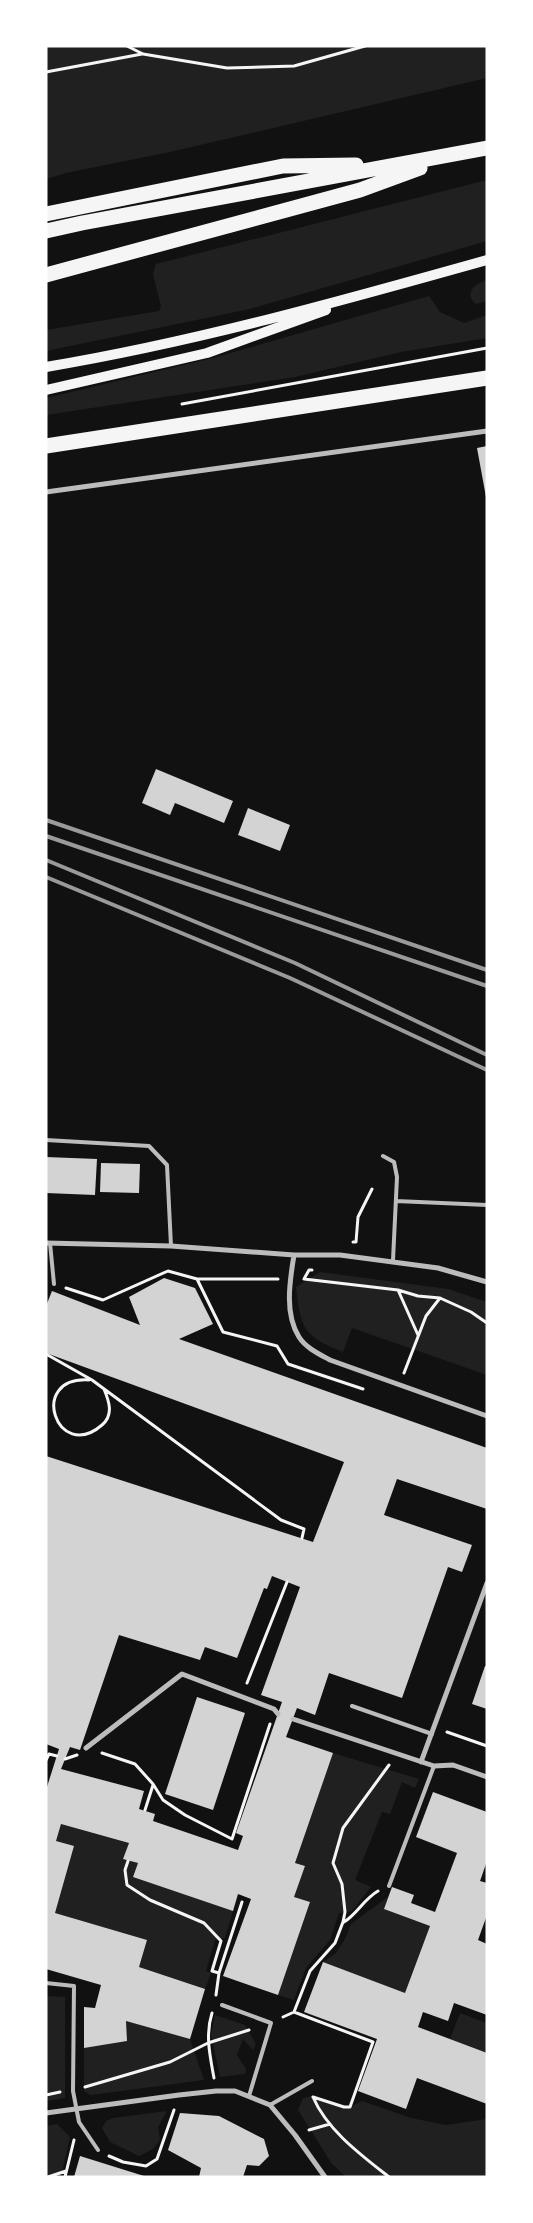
<svg xmlns="http://www.w3.org/2000/svg" width="533" height="2223" font-family="'Titillium Web',sans-serif">
<rect width="100%" height="100%" fill="#111"/>
<!-- green -->
<path fill="#202020" d="M46,46H487V78L170,152L66,173L46,179Z
M487,180V241L250,309L46,351V330L159,311L161,306L153,274L156,264Z
M487,280V301L476,304C463,294 475,283 487,280Z
M429,296L440,312L464,323L487,315V338L401,352L295,377L46,415V398L213,358Z
M320,1272L448,1289L487,1302V1375L352,1328L343,1352C303,1336 301,1329 296,1287Z
M333,1753L419,1779L415,1788L402,1782L390,1814L382,1812L355,1880L371,1887L352,1911L339,1913L330,1940L306,1968L294,2000L278,1995L310,1902L294,1897L305,1866L295,1863Z
M61,1824L129,1843L123,1859L138,1863L133,1877L233,1911L225,1938L215,1940L206,1971L211,1973L205,1989L139,1967L147,1940L55,1913L74,1847L56,1841Z
M389,1896L384,1909L430,1926L405,1993L323,1962L336,1953L345,1939L351,1924Z
M46,1996L65,1997V2098L46,2101Z
M460,2013L487,2023V2054L450,2039Z
M215,2015L245,2025L256,2044L253,2050L243,2039L237,2055L246,2069L245,2074L220,2077L211,2035Z
M126,2021L190,2039L204,2080L91,2095L84,2091V2048L127,2041Z
M312,2096L350,2107L362,2101L411,2118L446,2125L487,2119V2177H346L332,2164L298,2110L303,2098Z
M167,2111L158,2127L160,2140L153,2149L139,2156L110,2142L102,2128L106,2121L113,2118Z
M57,2124L70,2137L61,2177H46V2126Z"/>
<!-- building -->
<path fill="#d3d3d3" fill-rule="evenodd" d="M487,446V497H486L477,448Z
M156,769L233,801L224,823L175,803L170,815L142,803Z
M248,808L290,825L280,851L238,835Z
M46,1157L97,1159L95,1195L46,1193Z
M101,1163L140,1164L139,1193L100,1192Z
M164,1278L195,1288L213,1324L179,1339L487,1448V1509L397,1479L384,1515L472,1545L462,1572L448,1567L402,1698L329,1673L315,1715L297,1708L286,1737L333,1753L295,1863L305,1866L294,1897L310,1902L278,1995L223,1976L251,1899L238,1894L233,1911L133,1877L138,1863L123,1859L129,1843L61,1824L56,1841L74,1846L55,1913L147,1940L139,1967L205,1989L190,2039L126,2021L127,2041L84,2048V2007L95,2008L101,1985L46,1969V1790L59,1749L46,1744V1456L313,1542L344,1462L46,1353V1306L52,1291L140,1325L129,1297ZM272,1576L300,1587L261,1695L282,1702L236,1833L243,1836L238,1850L153,1821L155,1814L139,1809L144,1791L61,1769L70,1747L80,1750L119,1635L200,1660L205,1647L237,1658L264,1588L267,1589Z
M485,1666H487V1709L472,1704Z
M197,1697L245,1713L213,1810L165,1794Z
M433,1792L487,1812V1861L480,1881L487,1883V1915L478,1940L487,1944V2015L454,2003L448,2021L423,2012L418,2027L487,2053V2104L417,2078L406,2109L358,2091L377,2039L304,2012L323,1962L405,1993L430,1926L384,1909L392,1887L414,1895L411,1903L435,1912L457,1853L416,1837Z
M180,2113L219,2116L264,2139L269,2156L259,2166L247,2165L243,2177H199L201,2168L168,2150Z
M80,2156L144,2176L143,2177H74Z"/>
<g fill="none" stroke-linecap="round" stroke-linejoin="round">
<!-- path -->
<path stroke="#f5f5f5" stroke-width="3" d="M127,46L143,54L227,68L294,66L365,46
M46,72L142,54
M182,404L487,348
M353,1242H356L358,1217L372,1189
M312,1270H309L304,1279L398,1290L418,1296L440,1298L471,1312L487,1323
M197,1279L223,1332L277,1346L288,1364L363,1389
M66,1288L103,1300L168,1271L197,1279H278
M398,1290L418,1335
M46,1354L92,1380L281,1520L304,1529L302,1538
M404,1373L426,1316L440,1298
M89,1380C27,1376 57,1464 102,1425C114,1415 109,1401 104,1389
M247,1683L287,1582
M447,1732L487,1746
M102,1753L135,1764L153,1784L163,1800L185,1815L232,1839L270,1724
M65,1759L77,1755
M46,1760L49,1754L57,1756
M145,1810L153,1785
M128,1861L125,1870L127,1885L150,1900L204,1923L221,1941L212,1971L219,1973
M344,1922C357,1914 364,1899 378,1891
M216,1995L219,1973L242,1902
M294,2012L373,2042L350,2107H344L313,2097
M212,2013C205,2035 210,2056 214,2078
M283,2017L294,2012L310,1971L335,1943L343,1922L345,1912L342,1884L333,1863L343,1828L389,1765
M85,2087L170,2062L208,2043L249,2030
M46,2095L60,2092
M313,2097C327,2130 361,2155 389,2177
M309,2130L330,2124
M109,2156L123,2162L146,2166L157,2159L174,2110
M48,2177L66,2171
M65,2177L74,2140"/>
<!-- service -->
<path stroke="#bcbcbc" stroke-width="4" d="M46,1140L149,1146L167,1165L171,1246
M383,1156L394,1162L397,1177L393,1260
M396,1201L487,1205
M50,1243L54,1284
M352,1706L432,1734
M389,1886L434,1766
M46,1983L74,1986L73,2091L79,2122L98,2150
M222,2005L271,2023L249,2096
M270,2105L312,2081"/>
<!-- minor -->
<path stroke="#bcbcbc" stroke-width="5" d="M46,492L487,431
M46,1243L171,1246L294,1255H340L438,1268L487,1282
M294,1255C290,1280 284,1313 299,1337C306,1348 319,1354 330,1360L487,1416
M293,1719L434,1766L453,1765L487,1777
M86,1748L182,1674L274,1709L278,1714
M421,1762L487,1583
M46,2113L179,2095L216,2091H235L270,2105L295,2135L325,2177"/>
<!-- secondary -->
<path stroke="#f5f5f5" stroke-width="10" d="M46,367C195,342 341,301 487,260
M46,390L207,353L326,310"/>
<!-- motorway -->
<path stroke="#f5f5f5" stroke-width="15" d="M46,214L283,166L356,165
M46,231L82,223L487,148
M46,275L360,190L420,168
M46,446L487,378"/>
<!-- rail -->
<path stroke="#9a9a9a" stroke-width="4" d="M46,820L487,970
M46,836L487,986
M46,860L295,963L487,1055
M46,877L290,978L487,1070"/>
</g>
<!-- border -->
<rect width="533" height="2223" fill="none" stroke="#ffffff" stroke-width="95"/>
</svg>
